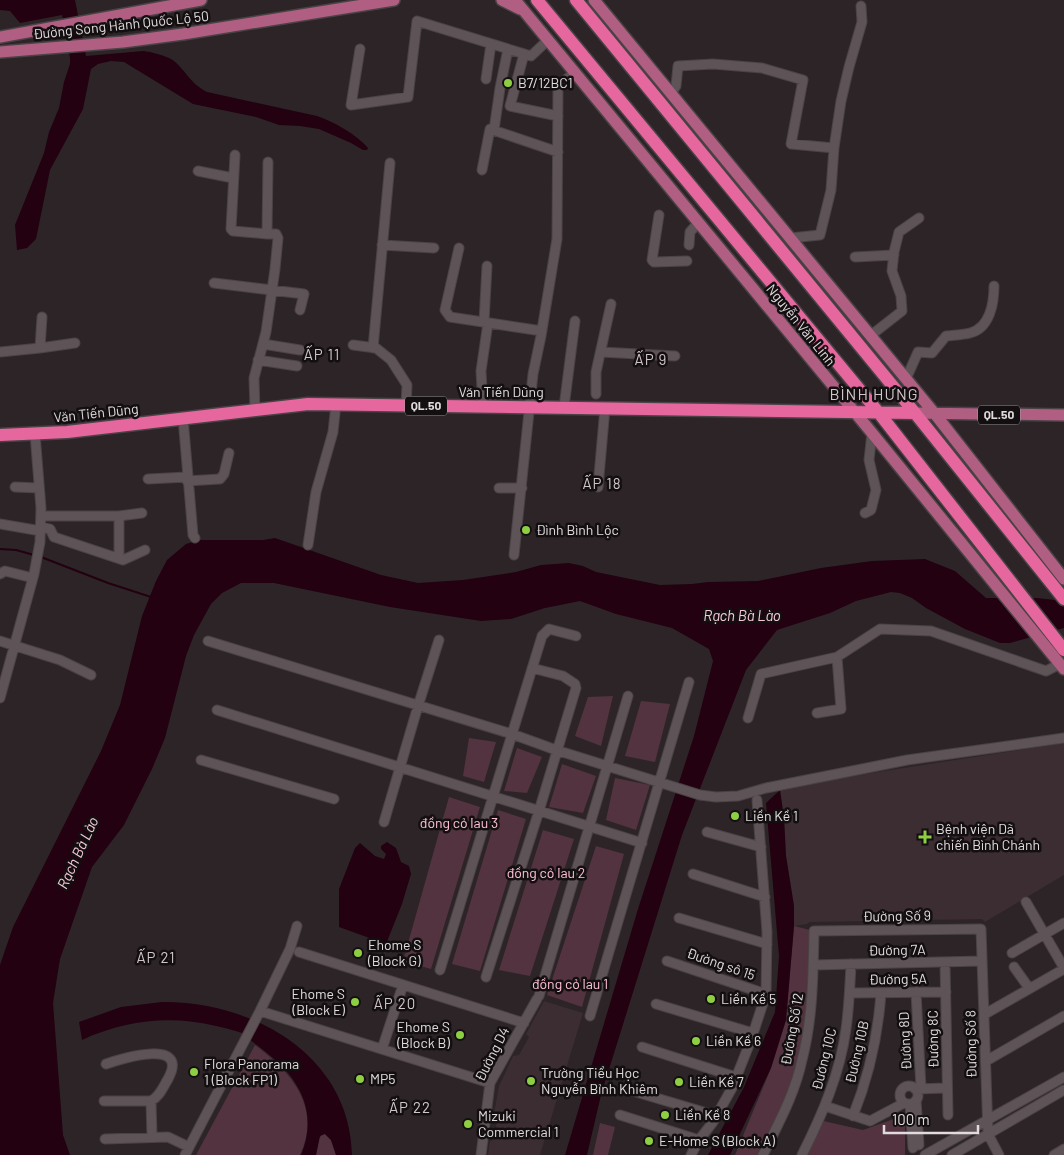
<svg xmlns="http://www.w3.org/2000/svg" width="1064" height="1155" font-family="Barlow,sans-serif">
<rect width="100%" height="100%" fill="#2d2427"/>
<!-- built -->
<path fill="#3b2d32" d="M1064,743V875L985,922L982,919L810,922L807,924L794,926V906L786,856L784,818L780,790L820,781Z
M544,1001L583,1013L540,1155H488L490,1141L494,1140L497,1119L494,1114L499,1086L513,1056L519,1055L529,1037L526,1034Z"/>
<!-- green -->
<path fill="#52333f" d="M613,696L601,746L575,736L588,697Z
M641,701L670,704L655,762L625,756Z
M469,738L496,742L484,782L463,776Z
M517,748L542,757L527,793L504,791Z
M562,764L596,776L583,813L549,807Z
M615,778L650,785L636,830L606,820Z
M449,797L480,807L431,969L403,961Z
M498,810L526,819L480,971L452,964Z
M543,830L574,839L530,976L499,970Z
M596,846L624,854L582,1007L547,995Z
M794,926L814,931L802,1061L763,1155H735L771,1068L786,1020Z
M255,1045C292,1072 322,1108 300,1155H196Z
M905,1115V1155H807L819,1120L863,1130Z
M600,1123L615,1127L608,1155H593Z
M322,1134H325L331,1140L336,1155H316L319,1139Z"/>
<!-- water -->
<path fill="#230111" d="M0,0H75L86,56L143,51C152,52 163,55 171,59C184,67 189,83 207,92L317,116C334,122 356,134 368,148L367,150H363L351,143L319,129L300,126L279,125L256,117L193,104L124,62L111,61L98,64L91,69L83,109L50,170L36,239L27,248L17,250L15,225L44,153L49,132L59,108L64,82L70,64V58L62,15L20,23L10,11L0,10Z
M275,538L381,575L418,583L463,580L516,572L541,565L569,563L583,566L596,572L660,585L692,584L708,582L758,581L821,568L872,561L925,559L955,571L986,598H1037L1064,601V628L1010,643H1000L965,629L926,608L912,598L900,593L891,592L856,601L830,613L777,630L746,670L682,835L601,1095L587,1155H565L638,909L694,736L713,661L709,649L672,628L616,614L580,601L545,608L511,619L481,621L390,607L274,583H241L222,593L211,604L194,635L186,656L165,738L152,769L124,825L92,867L60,959L53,1003L63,1135L70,1155H0V965L13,927L101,751L120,705L142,616L156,581L167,560L186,544L200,540H263Z
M780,790L784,818L786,856L794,906V926L786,1020L771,1068L730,1155H708L744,1087L775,1012L779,956L766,803Z
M387,842L396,848L401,862L409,866L411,874L402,904L386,944L339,927V889L355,848L360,843L375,856L384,859L386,854L381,849V846Z
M162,1002C252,1001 350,1055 352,1155H336L331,1140L325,1134L320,1136L316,1155H301C311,1132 310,1107 297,1086C287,1068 272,1057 257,1045C252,1042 247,1036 242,1033C234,1030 225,1028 216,1026C171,1015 125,1020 82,1040L79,1022L121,1007Z"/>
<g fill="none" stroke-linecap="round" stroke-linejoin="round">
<!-- stream -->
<path stroke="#230111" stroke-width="2" d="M0,549L16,550L34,555
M41,557L108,583L151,597"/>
<defs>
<path id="minor" d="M360,49L351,105L408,97L417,21L531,56L548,40
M524,54L510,106L558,116
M486,79L491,44
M671,93L676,86L678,66L713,64L762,68L803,80L791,144L834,148
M494,130L500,88L508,49
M235,155L231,229L233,231L267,234
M482,170L490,129L558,152
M198,171L233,178
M659,215L652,260L654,262L687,261
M790,238L820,235L831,190L834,148L841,101L849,67L862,22L861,6
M382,245L434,248
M689,245L690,232L698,223
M459,248L445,310L450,317L542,331
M855,257L894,255
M214,283L304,294L300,310
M484,322L487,266
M870,336L902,311L901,296L892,271L894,252L899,232L919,218
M263,344L300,350
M353,345L376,348L391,360L407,385L406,405
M40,348L75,343
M373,348L390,163
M0,352L40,348L42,317
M601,352L675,356
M258,360L297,366
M906,379L918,352L932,353L946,336C954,335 963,335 970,333C990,328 994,303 994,286
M596,394V372L611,304
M483,407L481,371L488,323
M564,407L575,321
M255,410L254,378L266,332L275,269L278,238L276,234H267L268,162
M183,418L193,535L195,538
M148,479L187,477
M187,481L220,479L224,474L229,453
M15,487L39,488
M598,487L605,408
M499,488H522
M865,513L871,510L876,490L869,460L872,433
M41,516H119
M0,524L41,531
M41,527L50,529L54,537L123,560L145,550
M308,545L316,492L333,432L336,404
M514,555L533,374L541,336L557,239L558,85L575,73
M119,558V516L142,513
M0,574L5,571L33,578
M0,641L60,660L91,675
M208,641L512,734L556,750L700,795L716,797L738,796L766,788L907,760L1064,738
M0,698L34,574L40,542L41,508L35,434
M217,710L642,843
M817,713L841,709L837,657
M748,718L761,674L837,657L880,629L931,631L1046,671L1060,664
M201,760L334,799
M384,822L418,706L439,640
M707,832L761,847
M693,874L765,897
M1026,902L1064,968
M679,918L767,944
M299,952L524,1023
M1012,953L1064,923
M667,961L766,994
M945,962L948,1115
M813,965L982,961
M1014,967L1029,988
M440,970L542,636L549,629L576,636
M486,977L539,811L576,688L575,684L563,676L532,668
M916,992L921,1088
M850,993L946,992
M539,996L628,696
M656,1004L753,1033
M260,1011L490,1083
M985,1014L1064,969
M590,1016L689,682
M642,1047L736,1077
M382,1049L403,985
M986,1061L1064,1016
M106,1064C122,1058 190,1038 168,1079C163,1087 160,1096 151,1101L152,1137
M900 1095a9 9 0 1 1 18 0a9 9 0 1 1-18 0Z
M626,1089L717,1116
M915,1089L947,1088
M916,1100L919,1145
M104,1101H151
M910,1104L913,1148
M825,1106L870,1121L904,1103
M620,1115L699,1140
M853,1116C869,1076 878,1036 881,993
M105,1139L168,1137L189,1147
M185,1155L260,1011L290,949L297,926
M481,1155L490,1083L537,999
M691,1155L699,1140L713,1122L732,1088L751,1040L766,994L767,932L757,800
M763,1155C778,1124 795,1094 802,1060C813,1018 813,975 814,931L981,929L988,1134L999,1155
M802,1155C822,1115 840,1074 846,1029C849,1008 850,986 851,964
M925,1155L1064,1077
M952,1155L1064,1090
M1054,1155L1064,1149"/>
<path id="major" d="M502,0L520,9
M515,0L872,433L1064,669
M594,0L935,414L1064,579
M0,37L201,0
M0,52L123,42L183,34L394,0
M915,413L1064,415"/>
<path id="highway" d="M537,0L879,413L1064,650
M576,0L915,413L1064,599
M0,435L67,432L308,404L915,413"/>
</defs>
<!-- minor casing -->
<use href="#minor" stroke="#4a4345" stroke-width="11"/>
<!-- major casing -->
<use href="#major" stroke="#4a4345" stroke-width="14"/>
<!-- highway casing -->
<use href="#highway" stroke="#4a4345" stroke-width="15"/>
<!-- minor -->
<use href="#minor" stroke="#5e5357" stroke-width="9"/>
<!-- major -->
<use href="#major" stroke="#b05e82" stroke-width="11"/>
<!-- highway -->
<use href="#highway" stroke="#e6669e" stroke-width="12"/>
</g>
<!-- markers -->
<g fill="#8ece43" stroke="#130f10" stroke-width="2">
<circle cx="508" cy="83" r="5"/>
<circle cx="526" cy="530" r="5"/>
<circle cx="735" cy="816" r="5"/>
<path d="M922.5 829.5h5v5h5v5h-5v5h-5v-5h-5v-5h5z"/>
<circle cx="358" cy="953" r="5"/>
<circle cx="711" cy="999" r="5"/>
<circle cx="355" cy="1002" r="5"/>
<circle cx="460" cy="1035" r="5"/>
<circle cx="696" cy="1041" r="5"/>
<circle cx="194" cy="1072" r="5"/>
<circle cx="360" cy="1079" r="5"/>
<circle cx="531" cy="1081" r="5"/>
<circle cx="679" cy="1082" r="5"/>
<circle cx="665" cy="1115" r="5"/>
<circle cx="468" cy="1124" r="5"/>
<circle cx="649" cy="1141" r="5"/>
</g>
<g text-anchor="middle" stroke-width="5" stroke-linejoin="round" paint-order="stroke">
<!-- shield labels -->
<g fill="#130f10" stroke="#a39ea0" stroke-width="1">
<rect x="405" y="396.5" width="42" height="19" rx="4"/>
<rect x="978" y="405.5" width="42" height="19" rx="4"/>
</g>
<g font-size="12" font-weight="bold" fill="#e1dbdd">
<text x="426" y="410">QL.50</text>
<text x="999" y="419">QL.50</text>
</g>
<!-- street labels -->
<g font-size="14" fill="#e1dbdd" stroke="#130f10">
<text transform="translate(121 25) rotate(-6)" y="5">Đường Song Hành Quốc Lộ 50</text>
<text transform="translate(801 325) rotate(51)" y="5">Nguyễn Văn Linh</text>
<text x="501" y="397">Văn Tiến Dũng</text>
<text transform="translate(96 413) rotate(-6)" y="5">Văn Tiến Dũng</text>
<text transform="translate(897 916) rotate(-1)" y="5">Đường Số 9</text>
<text transform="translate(897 950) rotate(-1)" y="5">Đường 7A</text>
<text transform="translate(721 964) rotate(19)" y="5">Đường sô 15</text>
<text transform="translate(898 979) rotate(-1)" y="5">Đường 5A</text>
<text transform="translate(792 1029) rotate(-80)" y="5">Đường Số 12</text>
<text transform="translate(933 1039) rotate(-91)" y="5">Đường 8C</text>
<text transform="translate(905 1041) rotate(-93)" y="5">Đường 8D</text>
<text transform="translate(971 1044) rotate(-91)" y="5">Đường Số 8</text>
<text transform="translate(857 1052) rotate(-77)" y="5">Đường 10B</text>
<text transform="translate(492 1054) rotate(-63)" y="5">Đường D4</text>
<text transform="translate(824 1059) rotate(-76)" y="5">Đường 10C</text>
</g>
<!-- poi labels -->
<g font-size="14" fill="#e1dbdd" stroke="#130f10" text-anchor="start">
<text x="518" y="88">B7/12BC1</text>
<text x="536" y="535">Đình Bình Lộc</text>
<text x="745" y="821">Liền Kề 1</text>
<text x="936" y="834">Bệnh viện Dã<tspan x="936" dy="16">chiến Bình Chánh</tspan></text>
<text x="368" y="950">Ehome S<tspan x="368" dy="16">(Block G)</tspan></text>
<text x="345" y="999" text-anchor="end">Ehome S<tspan x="345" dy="16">(Block E)</tspan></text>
<text x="721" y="1004">Liền Kề 5</text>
<text x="450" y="1032" text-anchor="end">Ehome S<tspan x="450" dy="16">(Block B)</tspan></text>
<text x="706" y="1046">Liền Kề 6</text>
<text x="204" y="1069">Flora Panorama<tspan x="204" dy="16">1 (Block FP1)</tspan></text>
<text x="541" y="1078">Trường Tiểu Học<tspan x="541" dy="16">Nguyễn Bỉnh Khiêm</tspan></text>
<text x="370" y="1084">MP5</text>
<text x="689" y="1087">Liền Kề 7</text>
<text x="675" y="1120">Liền Kề 8</text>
<text x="478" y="1121">Mizuki<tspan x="478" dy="16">Commercial 1</tspan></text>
<text x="659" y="1146">E-Home S (Block A)</text>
</g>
<!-- park labels -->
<g font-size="14" fill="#ffc0d7" stroke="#130f10">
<text x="459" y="828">đồng cỏ lau 3</text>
<text x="546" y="878">đồng cỏ lau 2</text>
<text x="570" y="989">đồng cỏ lau 1</text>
</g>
<!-- neighbourhood labels -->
<g font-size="15" letter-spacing="1" fill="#d1c5c9" stroke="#130f10">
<text x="322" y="360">ẤP 11</text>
<text x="651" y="365">ẤP 9</text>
<text x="602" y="489">ẤP 18</text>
<text x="156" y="963">ẤP 21</text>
<text x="395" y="1009">ẤP 20</text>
<text x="410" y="1113">ẤP 22</text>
</g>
<!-- water labels -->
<g font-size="15" font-style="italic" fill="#f8c8d9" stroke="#130f10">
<text x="742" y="621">Rạch Bà Lào</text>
<text transform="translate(78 853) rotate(-65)" y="5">Rạch Bà Lào</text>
</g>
<!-- quarter labels -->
<g font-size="16" letter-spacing="1" fill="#d1c5c9" stroke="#130f10">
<text x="874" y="400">BÌNH HƯNG</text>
</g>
</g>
<!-- scale -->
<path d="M884 1125v8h94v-8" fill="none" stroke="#e1dbdd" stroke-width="2.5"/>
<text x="892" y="1125" font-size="15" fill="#e1dbdd" stroke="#130f10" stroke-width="4" paint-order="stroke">100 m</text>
</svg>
